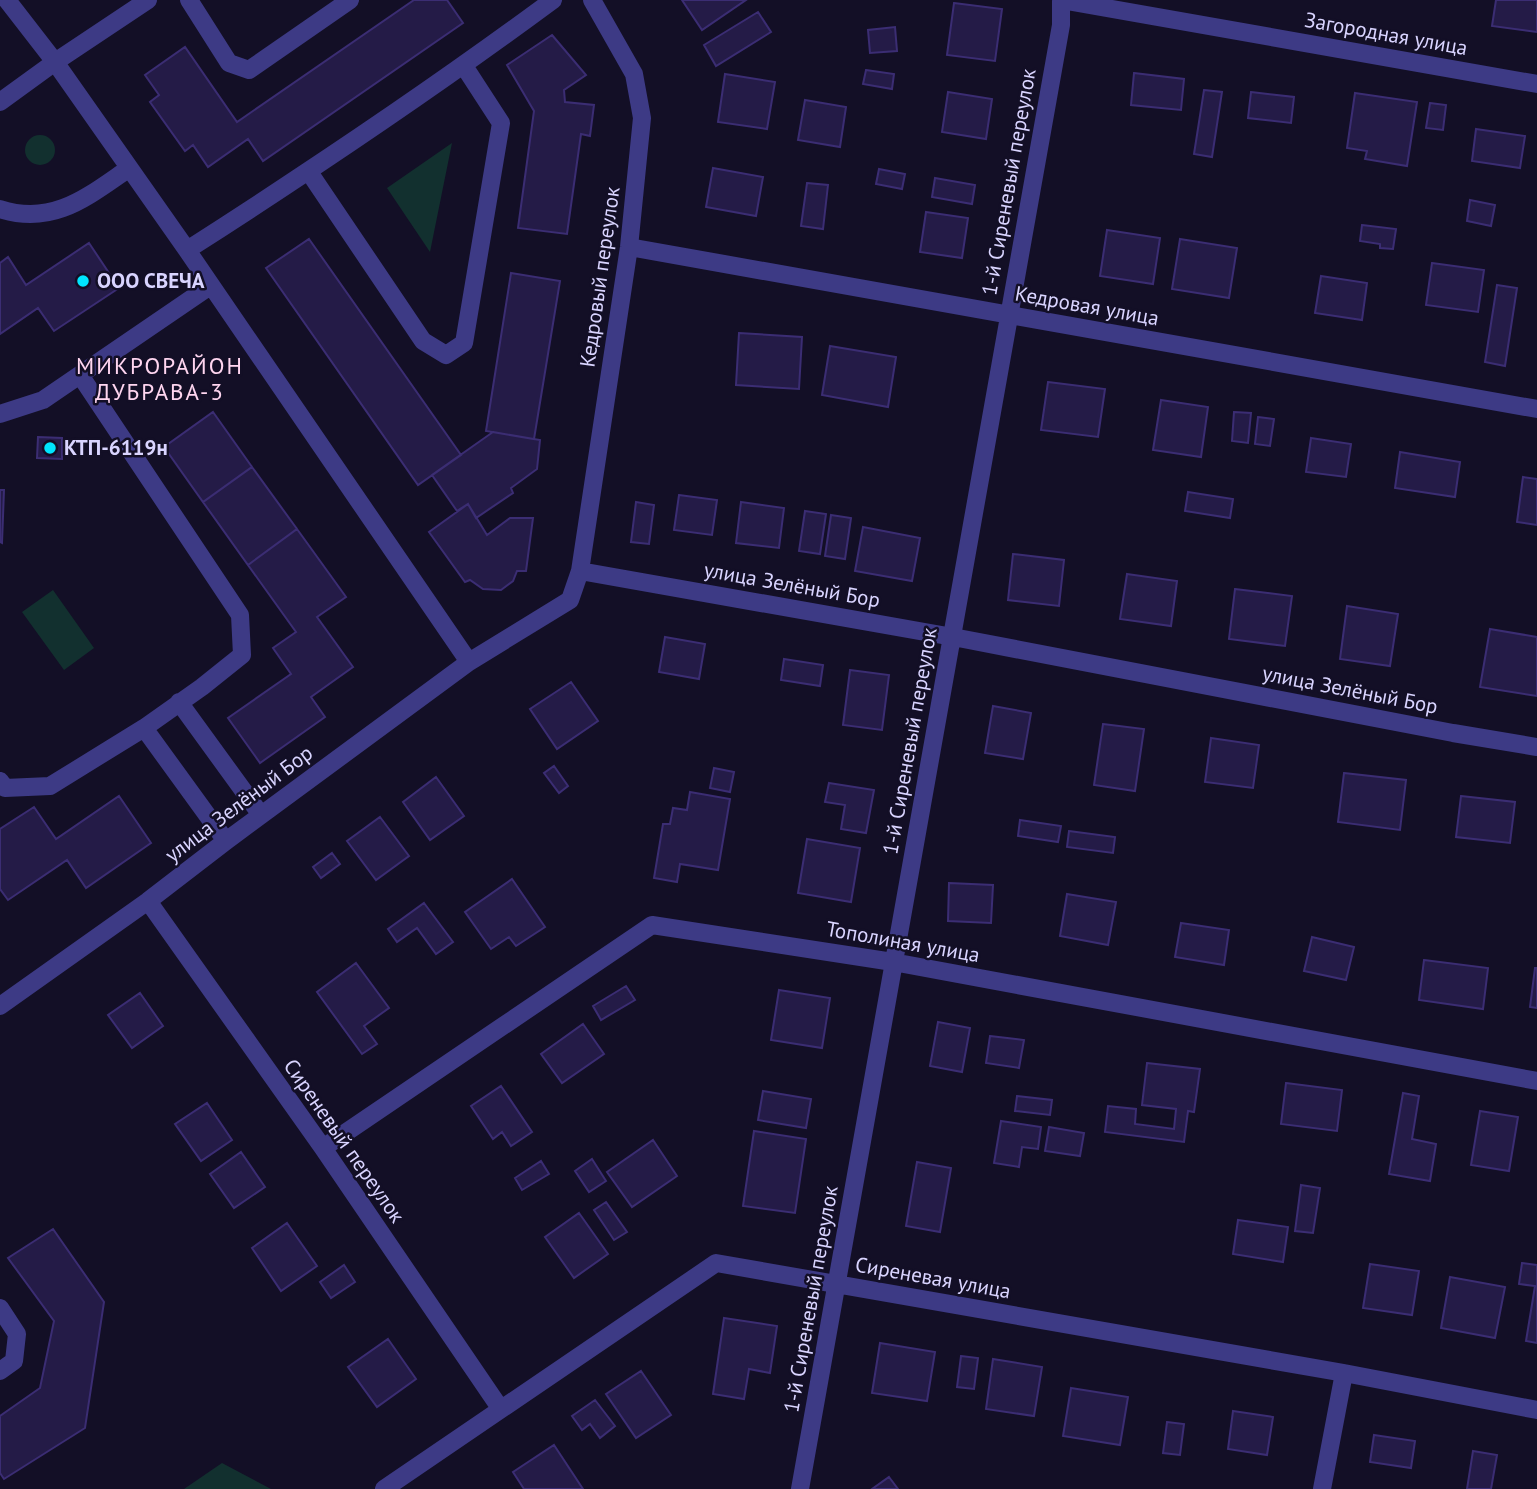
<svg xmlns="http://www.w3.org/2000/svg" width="1537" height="1489" font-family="'PT Sans',sans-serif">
<rect width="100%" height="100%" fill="#130f26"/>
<!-- green -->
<path fill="#12302f" d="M25 150a15 15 0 1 1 30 0a15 15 0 1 1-30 0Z
M452,143L430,252L387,188Z
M53,590L94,648L64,670L22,612Z
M222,1463L271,1489H184Z"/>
<!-- building -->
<path fill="#241b47" stroke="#3b2d73" stroke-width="2" d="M414,0H447L463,23L263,161L248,139L208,167L193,145L185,151L150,102L159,95L145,75L185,47L237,122Z
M682,0H746L702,30Z
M1496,0H1537V32L1492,26Z
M954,3L1002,9L995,61L947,55Z
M758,12L771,32L716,66L704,45Z
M895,27L897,51L870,53L868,30Z
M552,35L586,75L564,90L565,102L594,105L590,136L581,134L567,234L518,228L534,111L507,65Z
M866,70L894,74L892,89L863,84Z
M1134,73L1184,79L1181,110L1131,105Z
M725,74L775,82L767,129L718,122Z
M1204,90L1222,92L1212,157L1194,154Z
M948,92L992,99L986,139L942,132Z
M1251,92L1294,97L1291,123L1248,118Z
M1355,93L1417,102L1407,166L1365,159L1367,151L1347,148Z
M805,100L846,107L840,147L798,140Z
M1430,103L1446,105L1443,130L1426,128Z
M1476,129L1525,136L1520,168L1472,161Z
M713,168L763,177L756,216L706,207Z
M879,169L905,174L902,189L876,184Z
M935,178L975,185L972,204L932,197Z
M807,183L828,185L823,229L801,226Z
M1470,200L1495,205L1491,226L1467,221Z
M926,212L968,218L962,258L920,252Z
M1362,225L1396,229L1393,249L1380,248V244L1360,241Z
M1107,230L1160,238L1153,284L1100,276Z
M309,239L461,455L418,485L266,268Z
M1180,239L1237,248L1229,298L1172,289Z
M89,243L119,288L54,331L38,308L0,334V263L8,257L26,285Z
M1432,263L1484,270L1478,312L1426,305Z
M511,273L560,281L534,439L486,431Z
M1321,276L1367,283L1362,320L1315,313Z
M1497,285L1517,288L1505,366L1485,362Z
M739,333L802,337L799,389L736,385Z
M830,346L896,357L888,407L822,395Z
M1048,382L1105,389L1098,437L1041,430Z
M1161,400L1208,407L1201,457L1153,450Z
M213,412L252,467L203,502L164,447Z
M1234,412L1251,413L1248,443L1232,441Z
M1258,417L1274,419L1270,446L1255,444Z
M493,432L540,440L537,469L511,488L513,493L476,518L468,504L457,511L432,475Z
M38,437L62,438V459L37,458Z
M1311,438L1351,444L1346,477L1306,472Z
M1400,452L1460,462L1455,497L1395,488Z
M252,467L297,529L248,565L203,502Z
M1523,477L1537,479V525L1517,522Z
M0,490H4L2,543L0,542Z
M1188,492L1233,499L1230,518L1185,511Z
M679,495L717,500L712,535L674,530Z
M636,502L654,505L649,544L631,542Z
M741,502L784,508L779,548L736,543Z
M468,504L487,535L510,518H533L526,571H517L513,581L501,590L483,589L470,580L465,582L429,532Z
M805,511L826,514L820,554L799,551Z
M831,515L851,518L845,559L825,556Z
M863,527L920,538L912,581L855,571Z
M297,529L346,597L317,617L353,667L311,697L325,717L260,763L228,718L291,674L273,648L296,632L248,565Z
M1013,554L1064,560L1059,606L1008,600Z
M1127,574L1177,581L1171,626L1120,619Z
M1235,589L1292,596L1285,646L1229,639Z
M1347,606L1398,614L1390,666L1340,659Z
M1490,629L1537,637V696L1480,687Z
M665,637L705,644L699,679L659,672Z
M784,659L823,665L820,686L781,680Z
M850,670L889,675L882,730L843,725Z
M571,682L598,721L557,749L530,709Z
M993,706L1031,713L1023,759L985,753Z
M1103,724L1144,729L1135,791L1094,785Z
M1211,738L1259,745L1253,788L1205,782Z
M554,766L568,786L559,793L544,773Z
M714,768L734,772L730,792L710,788Z
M1344,773L1406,780L1400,830L1338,822Z
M436,777L464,816L430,840L403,802Z
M829,783L874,790L866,833L841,829L845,805L825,802Z
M690,792L730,799L718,870L680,864L677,882L654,878L663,824H670L673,808L687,810Z
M119,796L151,843L86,888L67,860L8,900L0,889V829L34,807L56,839Z
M1461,796L1515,802L1510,843L1456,837Z
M380,817L409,856L376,880L347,841Z
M1020,820L1061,826L1058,842L1018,836Z
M1069,831L1115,837L1113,853L1067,847Z
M807,839L860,848L851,902L798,893Z
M332,853L340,864L321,878L313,867Z
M512,879L545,927L516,946L509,937L491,949L465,912Z
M949,883L993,885L991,923L948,921Z
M1067,894L1116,902L1108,945L1060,936Z
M424,903L453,942L436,954L417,928L397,942L388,929Z
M1181,923L1229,930L1224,965L1175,957Z
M1312,937L1354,947L1346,980L1304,971Z
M1424,960L1488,968L1483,1009L1419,1000Z
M356,963L389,1008L364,1026L377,1044L362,1054L317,992Z
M1535,968H1537V1008L1530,1007Z
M626,986L635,1000L601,1020L593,1006Z
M779,990L830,998L822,1048L771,1040Z
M140,993L163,1026L132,1048L108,1015Z
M938,1022L970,1028L962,1072L930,1066Z
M583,1024L604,1054L562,1083L541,1054Z
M990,1036L1024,1040L1019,1068L986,1063Z
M1147,1063L1200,1069L1194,1112L1188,1111L1184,1142L1105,1132L1108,1106L1136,1109L1135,1124L1174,1129L1176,1109L1142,1105Z
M1286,1083L1342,1090L1337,1131L1281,1124Z
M501,1086L532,1132L511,1146L502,1132L493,1139L471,1106Z
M763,1091L811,1099L806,1128L758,1120Z
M1403,1093L1419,1096L1412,1139L1436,1144L1430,1181L1389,1174Z
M1017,1096L1052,1100L1050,1115L1015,1111Z
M207,1103L232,1140L201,1161L175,1124Z
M1480,1111L1518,1117L1509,1171L1471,1165Z
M1001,1121L1041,1127L1038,1149L1022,1147L1019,1167L994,1163Z
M1049,1127L1084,1133L1080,1156L1045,1151Z
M754,1131L806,1139L795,1213L743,1206Z
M653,1140L677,1176L632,1207L607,1172Z
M241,1152L265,1187L234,1208L210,1174Z
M592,1159L606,1181L589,1192L575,1171Z
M541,1161L549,1174L522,1190L515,1178Z
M917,1162L951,1168L940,1232L906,1226Z
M1301,1185L1320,1188L1313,1233L1295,1231Z
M606,1202L627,1232L614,1240L594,1210Z
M579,1213L608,1254L574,1278L545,1237Z
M1238,1220L1288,1227L1283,1262L1233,1254Z
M287,1223L317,1266L281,1291L252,1248Z
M53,1229L104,1302L85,1428L4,1479L0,1473V1416L40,1388L54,1321L8,1258Z
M1522,1263L1537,1265V1343L1526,1341L1535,1286L1519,1284Z
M1370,1264L1419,1271L1412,1315L1363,1308Z
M344,1265L355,1282L331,1298L320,1282Z
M1450,1277L1505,1287L1495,1338L1441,1328Z
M724,1318L777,1326L770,1373L749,1369L744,1399L713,1394Z
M388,1339L416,1379L377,1407L348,1367Z
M880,1343L935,1352L927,1401L872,1393Z
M961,1356L978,1358L974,1389L957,1387Z
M993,1359L1042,1367L1034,1416L986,1409Z
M641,1371L671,1415L636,1438L606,1394Z
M1071,1388L1128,1397L1120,1445L1063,1436Z
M595,1400L615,1426L600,1438L590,1424L582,1430L572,1416Z
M1233,1411L1273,1417L1267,1455L1228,1449Z
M1167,1422L1184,1424L1180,1455L1163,1453Z
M1374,1435L1415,1441L1411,1468L1370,1462Z
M554,1445L583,1489H524L513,1472Z
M1473,1451L1497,1455L1491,1489H1467Z
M889,1477L898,1489H872Z"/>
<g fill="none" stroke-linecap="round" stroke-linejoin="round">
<!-- minor -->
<path stroke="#3d3a85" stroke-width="18" d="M7,0L55,62L187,250L469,662
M189,0L229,63L249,70L350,0
M1061,0L1537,84
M0,102L55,62L148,0
M309,172L423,341L446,355L464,343L501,123L464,66
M0,209C53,226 87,197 128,169
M629,247L1537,409
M187,250C312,170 434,88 553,0
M80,375L240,615L242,655L202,687L144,728
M0,414L43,400L210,286
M580,571L629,247L642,118L634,74L592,0
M179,702L261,815
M0,781L5,788L50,786L144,728L226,841
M148,901L323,1148L500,1408
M0,1006L148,901L226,841L469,662L570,600L580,571L953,637L1453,733L1537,747
M323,1148L652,925L893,962L1537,1081
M0,1308L17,1334L14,1361L0,1371
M384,1489L716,1263L1344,1373L1537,1410
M800,1489L1061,25V0
M1322,1489L1344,1373"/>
</g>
<!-- markers -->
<g fill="#00e5ff" stroke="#130f26" stroke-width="2.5">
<circle cx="83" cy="281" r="7"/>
<circle cx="50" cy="448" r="7"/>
</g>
<g text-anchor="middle" stroke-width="5" stroke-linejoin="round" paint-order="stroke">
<!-- street labels -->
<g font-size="21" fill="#d9d4ff" stroke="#130f26">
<text transform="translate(1386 34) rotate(10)" y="7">Загородная улица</text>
<text transform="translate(1009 182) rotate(-80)" y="7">1-й Сиреневый переулок</text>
<text transform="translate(600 277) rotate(-82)" y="7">Кедровый переулок</text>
<text transform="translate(1087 306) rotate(10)" y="7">Кедровая улица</text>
<text transform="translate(792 585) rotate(10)" y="7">улица Зелёный Бор</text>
<text transform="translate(1350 690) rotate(11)" y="7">улица Зелёный Бор</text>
<text transform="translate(910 741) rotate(-80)" y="7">1-й Сиреневый переулок</text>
<text transform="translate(239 804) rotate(-37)" y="7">улица Зелёный Бор</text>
<text transform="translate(903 942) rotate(10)" y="7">Тополиная улица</text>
<text transform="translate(344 1141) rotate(55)" y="7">Сиреневый переулок</text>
<text transform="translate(933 1278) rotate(10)" y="7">Сиреневая улица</text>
<text transform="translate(811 1299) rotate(-80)" y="7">1-й Сиреневый переулок</text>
</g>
<!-- poi labels -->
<g font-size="21" font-weight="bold" fill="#d9d4ff" stroke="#130f26" text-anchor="start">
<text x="97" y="288">ООО СВЕЧА</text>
<text x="64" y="455">КТП-6119н</text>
</g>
<!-- neighbourhood labels -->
<g font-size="23" letter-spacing="2" fill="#ffd6f0" stroke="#130f26">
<text x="160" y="374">МИКРОРАЙОН<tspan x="160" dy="26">ДУБРАВА-3</tspan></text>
</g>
</g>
</svg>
